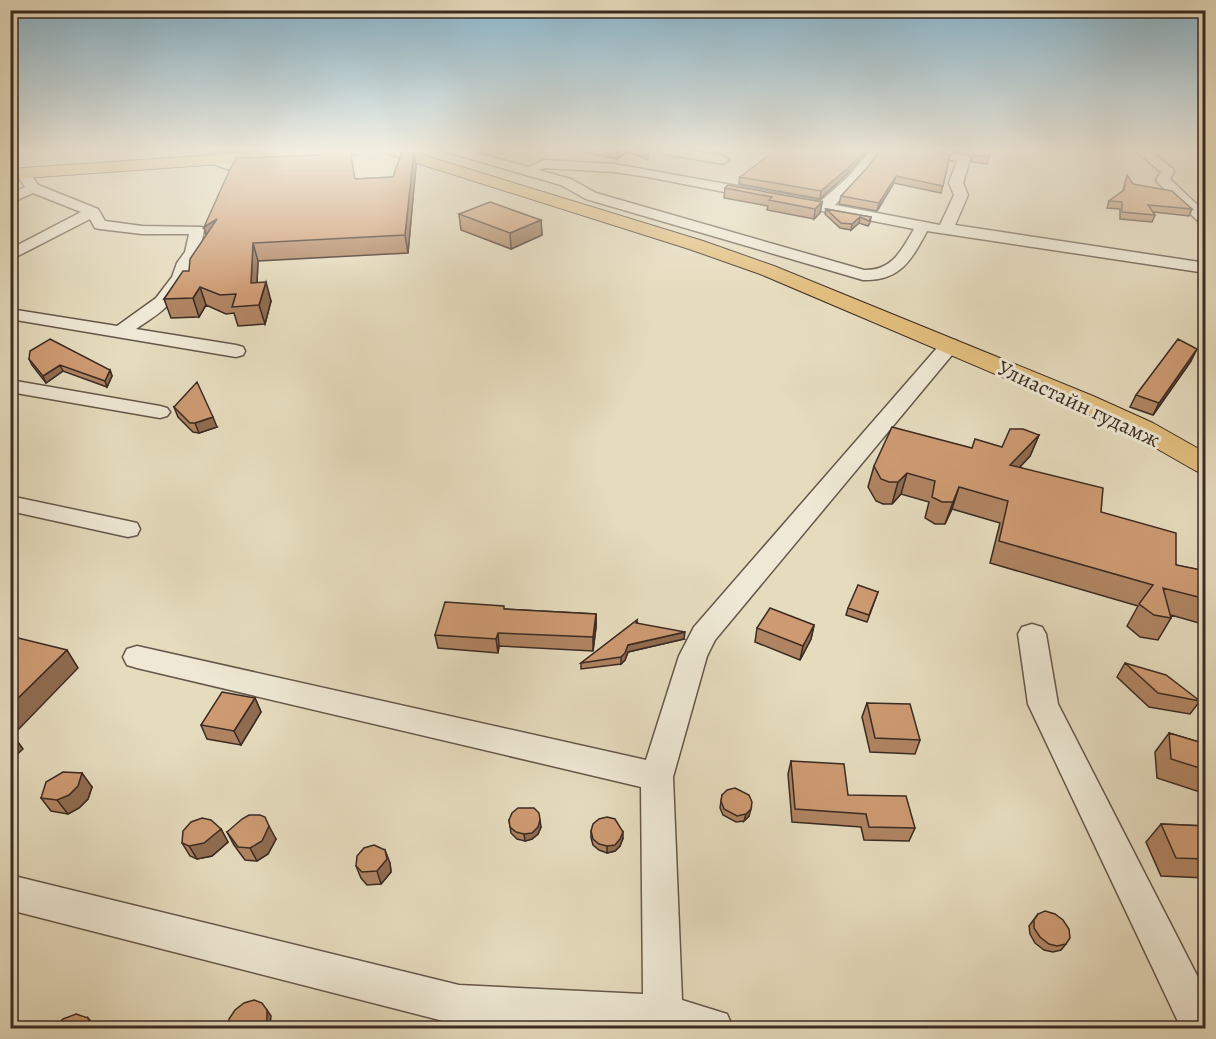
<svg xmlns="http://www.w3.org/2000/svg" width="1216" height="1039" font-family="Alegreya,serif">
<rect width="100%" height="100%" fill="#e5dbbd"/>
<filter id="stains"><feTurbulence type="fractalNoise" baseFrequency=".00333" numOctaves="4"/><feColorMatrix values="0 0 0 0 .2 0 0 0 0 .09 0 0 0 0 .02 0 0 0 .5 -.17"/></filter>
<radialGradient id="worn" r=".72"><stop offset=".6" stop-color="#630" stop-opacity="0"/><stop offset="1" stop-color="#630" stop-opacity=".3"/></radialGradient>
<g fill="none" stroke-linecap="round" stroke-linejoin="round">
<defs>
<path id="minor" d="M445,149H463L528,167L544,160L614,164L821,201L848,177L872,149H882L864,174L835,205L940,225L954,195L949,183L957,161L941,158L939,155L945,151L968,156L970,159L963,183L968,195L955,225L1206,263V273L927,231C911,261 900,281 863,280L586,199L561,185L447,152ZM545,168L614,172L648,177L914,229C901,251 892,271 864,270L596,193L571,179L538,170Z
M654,149H679L723,156L729,160L723,164L660,153Z
M1134,149H1148L1173,169L1174,172L1170,179L1206,213V225L1201,224L1158,183L1156,180L1161,172Z
M215,156L234,164H262L268,168C255,179 225,169 211,163L209,160L211,157Z
M23,169L28,170L38,185L98,209L105,221L142,226L202,227L204,230C200,255 187,289 167,306C158,315 146,322 136,329L236,345L243,347L245,351L243,355L236,357L10,319V309L117,326L156,298L172,277L177,263L185,252L189,234H142L100,229L95,228L90,219L10,260V249L81,212L33,193L10,203V194L25,187L16,173Z
M950,339L957,341L959,345L957,349L715,640L707,656L673,777L682,1000L727,1014L733,1028H535L459,1025L10,910V875L459,985L643,994L641,787L137,668L127,665L123,657L127,649L137,646L646,760L679,656L694,627L943,341Z
M10,380L160,406L167,408L170,412L167,416L160,418L10,392Z
M10,496L128,521L137,523L140,529L137,535L128,537L10,511Z
M1032,624L1042,627L1046,634L1058,704L1206,993V1028H1181L1028,704L1018,634L1022,627Z"/>
<path id="major" d="M298,149H369L361,154L10,179V169Z
M380,149H403L703,241L774,266L1093,396L1153,423L1206,453V474L1196,471L1133,435L1075,408L760,274L689,249L382,152Z"/>
</defs>
<!-- minor casing -->
<use href="#minor" stroke="#66574a" stroke-width="3"/>
<!-- major casing -->
<use href="#major" stroke="#3b2b23" stroke-width="2"/>
<!-- minor -->
<use href="#minor" fill="#eee8d4" fill-rule="evenodd"/>
<!-- major -->
<use href="#major" fill="#e2be7e" fill-rule="evenodd"/>
</g>
<!-- wall -->
<path fill="#b08462" stroke="#3b2b23" stroke-width="1.5" d="M203,149H255V150L210,153Z
M581,149H649L648,160L628,152L617,159L581,152Z
M713,149H726L719,153L713,152Z
M881,149H991L987,164L972,162L968,154L945,149L941,152L950,155L941,193L894,183L877,211L839,204L841,196L867,168Z
M416,165L408,253L258,261L257,283L271,301L265,324L238,326L234,313L226,314L206,305L199,317L171,318L164,299L189,271L355,179L393,177Z
M846,175L820,199L739,184L740,177Z
M1127,175L1133,184L1192,209L1189,216L1153,212L1155,215L1152,222L1120,219V209L1107,208L1109,201L1123,191Z
M725,188L822,202L820,213L814,219L767,210L768,206L724,198Z
M826,209L871,217L870,223L868,226L859,223L851,230L840,228L825,214Z
M459,214L541,220L542,235L511,249L461,230Z
M29,359L110,370L112,376L107,387L63,371L46,383L32,365Z
M1191,361L1153,415L1130,407L1136,395Z
M174,407L217,427L199,433L193,432L178,417Z
M1039,435L1030,456L1020,467L1101,512L1176,565L1206,571V625L1171,615V618L1158,640L1140,637L1127,626L1138,606L990,563L1000,523L952,509L945,524H935L925,518L929,502L901,494L892,504H883L876,501L868,487L874,466L972,448L1002,447Z
M878,592L867,622L846,615L848,608Z
M505,609L596,614V627L593,651L499,646L498,653L438,648L435,635Z
M637,620V623L684,639L628,652L625,660L621,664L581,669V663Z
M814,625L811,639L800,660L755,642L757,628Z
M1125,663L1200,701L1190,714L1149,707L1117,677Z
M255,698L261,712L241,745L207,739L201,725Z
M867,703L920,740L915,754L870,752L862,717Z
M1169,733L1206,744V794L1157,778L1155,752Z
M791,761L848,795L915,828L909,841L864,840L861,827L792,822L788,774Z
M92,787L88,799L79,808L68,814L51,811L41,798Z
M722,795L749,816L744,821L736,822L723,815L720,808Z
M509,820L541,827L538,834L532,839L525,841L517,839L511,833Z
M1161,824L1206,826V878L1161,876L1146,842Z
M221,829L228,842L212,856L197,859L190,856L182,843Z
M591,831L623,838L620,846L615,851L607,853L599,850L593,845L591,838Z
M227,832L276,839L268,854L257,861L245,860L234,845Z
M390,863L391,872L381,884L367,885L361,878L356,866Z
M1038,914L1066,944L1061,950L1053,952L1044,950L1035,943L1030,934L1029,926Z"/>
<!-- shaded-wall -->
<path fill="#906c50" stroke="#3b2b23" stroke-width="1.5" d="M209,149H255V150L210,153Z
M617,149H628V152L617,159Z
M719,149H726L719,153Z
M866,149H870L846,175L820,199L821,191Z
M414,150L416,165L408,253L405,235Z
M896,176L894,183L877,211L879,203Z
M822,202L820,213L814,219L815,209Z
M860,217L859,223L851,230L852,224Z
M217,219L209,245L204,227Z
M541,220L542,235L511,249L510,233Z
M253,243L258,261L256,301L251,283Z
M266,282L271,301L265,324L259,305Z
M200,287L206,305L199,317L193,298Z
M1197,349L1191,361L1153,415L1159,403Z
M60,365L63,371L46,383L43,376Z
M110,370L112,376L107,387L105,381Z
M213,417L217,427L199,433L195,423Z
M1039,435L1030,456L1002,486L1010,465Z
M907,473L901,494L892,504L898,482Z
M959,487L952,509L945,524L953,502Z
M596,614V627L593,651V637Z
M814,625L811,639L800,660L803,646Z
M685,632L684,639L628,652L625,660L621,664V657L628,645Z
M498,633L499,646L498,653L496,639Z
M67,650L78,668L13,735L23,749L10,761V706Z
M255,698L261,712L241,745L234,731Z
M82,773L92,787L88,799L79,808L68,814L57,800Z
M751,809L749,816L744,821L746,814Z
M540,820L541,827L538,834L532,839L525,841L524,834Z
M269,826L276,839L268,854L257,861L250,848Z
M221,829L228,842L212,856L197,859L189,846Z
M623,832V838L620,846L615,851L607,853V846Z
M385,850L390,863L391,872L381,884L377,871Z
M267,1010L271,1016L270,1026L269,1029H262Z
M88,1018L98,1029H89Z"/>
<!-- building -->
<path fill="#cd9a72" stroke="#3b2b23" stroke-width="1.5" d="M325,149H350L355,179L393,177L403,149H410L414,150L405,235L253,243L251,283L266,282L259,305L232,307L236,294L220,295L200,287L193,298L164,299L183,271H189L190,259L217,219L204,227L231,167L237,158L319,155Z
M777,149H866L848,168L821,191L740,177Z
M881,149H940L941,152L950,155L943,186L896,176L879,203L841,196L867,168Z
M971,149H991L989,157L973,155Z
M1127,175L1133,184L1172,191L1192,209L1148,205L1155,215L1122,212V202L1109,201L1124,190Z
M728,185L822,202L815,209L769,200L772,197L725,188Z
M490,202L541,220L510,233L459,214Z
M826,209L871,217L869,221L860,217L852,224L841,223Z
M50,339L110,370L105,381L60,365L43,376L29,359L30,351Z
M1178,339L1197,349L1159,403L1136,395Z
M197,382L213,417L195,423H190L174,407Z
M892,427L972,448L975,439L1002,447L1010,429H1023L1039,435L1010,465L1103,488L1101,512L1176,533V565L1206,571V599L1163,588L1171,618L1154,615L1139,604L1153,585L999,541L1008,501L959,487L953,502H942L932,497L935,481L907,473L898,482H889L881,479L874,466Z
M858,585L878,592L869,615L848,608Z
M445,602L504,606V609L596,614L593,637L498,633L496,639L435,635Z
M770,608L814,625L803,646L757,628Z
M637,620L636,623L685,632L628,645L625,653L621,657L581,663Z
M10,636L67,650L10,706Z
M1125,663L1166,675L1200,701L1158,693Z
M222,692L255,698L234,731L201,725Z
M867,703L910,704L920,740L875,738Z
M1169,733L1206,744V770L1171,759Z
M791,761L844,764L848,795L906,796L915,828L869,827L866,814L795,809Z
M63,772L82,773L78,786L69,795L57,800L41,798L46,782Z
M735,788L749,795L752,802L751,809L746,814L737,816L724,809L721,801L722,795L727,790Z
M518,808H534L539,813L540,820L538,827L532,833L524,834L516,832L510,827L509,820L512,813Z
M249,815H260L265,817L269,826L262,841L250,848L238,847L227,832L242,819Z
M607,817L615,819L623,832L620,839L615,845L607,846L599,844L593,839L591,831L593,824L599,819Z
M202,818L211,820L221,829L204,843L189,846L182,843L183,831L191,822Z
M1161,824L1206,826V859L1176,858Z
M374,845L385,850L387,859L377,871L362,872L356,866L357,856L364,848Z
M1045,911L1055,914L1063,920L1069,929L1070,938L1066,944L1057,946L1049,944L1040,937L1034,928V920L1038,914Z
M254,1000L262,1003L267,1010V1020L262,1029H229V1019L235,1010L244,1003Z
M76,1014L88,1018L90,1024L89,1029H53L63,1019Z"/>
<!-- sky -->
<linearGradient id="sky" x2="0" y2="1"><stop stop-color="#87b7d0"/><stop offset="0.51" stop-color="#f3efe1"/><stop offset="1" stop-color="#f3efe1" stop-opacity="0"/></linearGradient>
<rect width="1216" height="294" fill="url(#sky)"/>
<g text-anchor="middle" stroke-width="6" stroke-linejoin="round" paint-order="stroke">
<!-- street labels -->
<g font-size="22" fill="#3b2b23" stroke="#eee8d4">
<text transform="translate(1079 403) rotate(25)" y="8">Улиастайн гудамж</text>
</g>
</g>
<!-- margin -->
<rect width="1216" height="1039" fill="none" stroke="#e5dbbd" stroke-width="36"/>
<rect x="12" y="12" width="1192" height="1015" fill="none" stroke="#3b2b23" stroke-width="3"/>
<rect x="18" y="18" width="1180" height="1003" fill="none" stroke="#3b2b23" stroke-width="1.5"/>
<rect width="100%" height="100%" filter="url(#stains)"/>
<rect width="100%" height="100%" fill="url(#worn)"/>
</svg>
